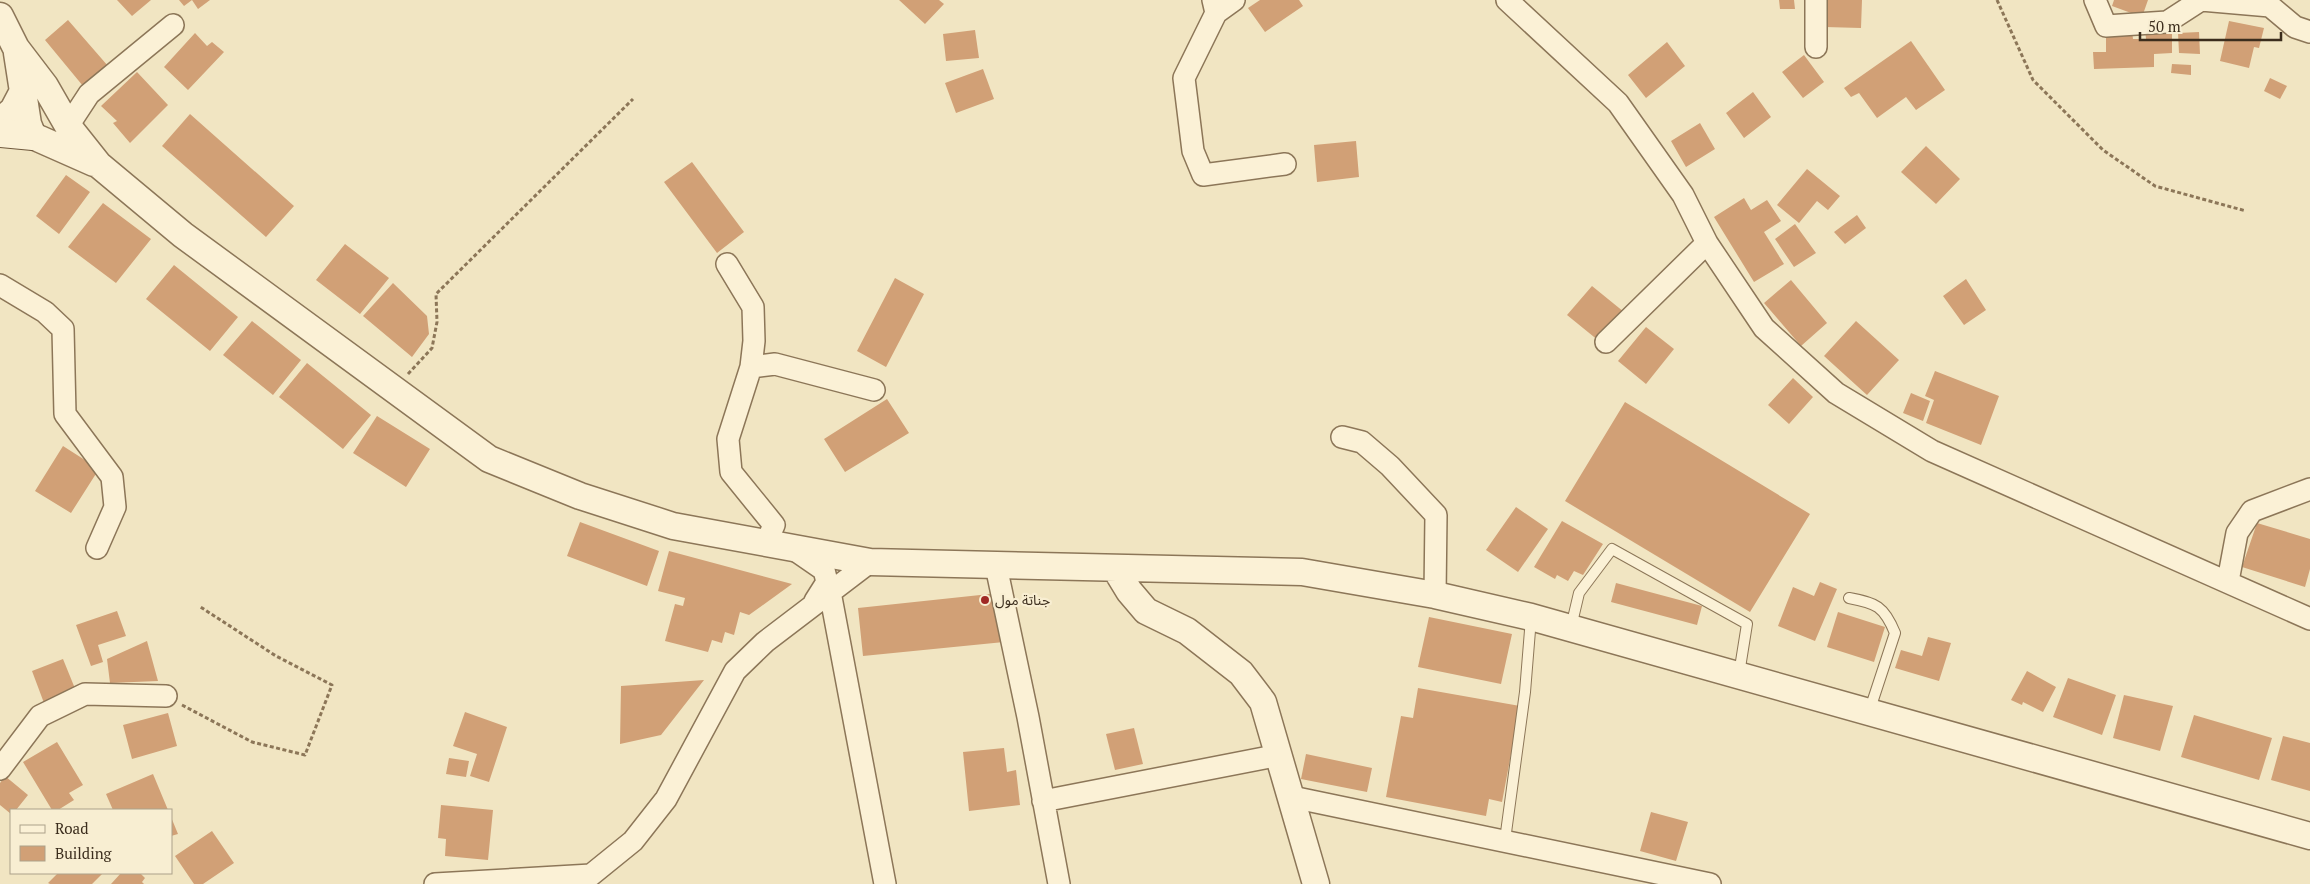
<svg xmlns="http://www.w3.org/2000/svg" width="2310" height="884" font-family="'PT Serif','Noto Sans Arabic',serif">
<rect width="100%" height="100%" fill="#f1e5c2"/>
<!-- building -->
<path fill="#d1a076" d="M117,0H151L132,16Z
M179,0H192L184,6Z
M192,0H210L198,9Z
M899,0H939L944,4L925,24Z
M1260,0H1299L1303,6L1265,32L1248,8Z
M1779,0H1794L1795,9H1780Z
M1825,0H1862L1861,28L1825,27Z
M2114,0H2148L2142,17L2112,6Z
M68,20L108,66L83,86L45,40Z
M2229,21L2264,28L2259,48L2254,47L2249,68L2220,61Z
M2172,28V53L2154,54V67L2094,69L2093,52H2106V31H2132L2133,39H2146L2145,29Z
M975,30L979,58L946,61L943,34Z
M2199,32L2200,54L2179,53L2178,33Z
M195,33L207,46L212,42L224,52L188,90L164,67Z
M1911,41L1945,90L1916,110L1906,97L1877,118L1859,93L1851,97L1844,88Z
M1667,42L1685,66L1646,98L1628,75Z
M1804,55L1824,82L1803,98L1782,72Z
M2172,64L2191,65V75L2171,73Z
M983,69L994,99L956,113L945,83Z
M137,72L168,105L130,143L113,123L117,121L101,106Z
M2270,78L2287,86L2280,99L2264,91Z
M1753,92L1771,117L1744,138L1726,113Z
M190,114L294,206L266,237L162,146Z
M1700,123L1715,149L1686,167L1671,141Z
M1356,141L1359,177L1317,182L1314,145Z
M1926,146L1960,179L1936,204L1901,172Z
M692,162L744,232L717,253L664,182Z
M1807,169L1840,196L1828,210L1817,201L1799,223L1777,205Z
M66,175L90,192L59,234L36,216Z
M1744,198L1751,210L1767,200L1781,221L1764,232L1784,264L1754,282L1714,217Z
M103,203L151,239L116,283L68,247Z
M1857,215L1866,228L1845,244L1834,232Z
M1795,224L1816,253L1794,267L1775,239Z
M345,244L389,278L360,314L316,280Z
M174,265L238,317L210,351L146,299Z
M895,278L924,294L886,367L857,351Z
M1966,279L1986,310L1964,325L1943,296Z
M1791,280L1827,323L1801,346L1764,303Z
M393,283L427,316L429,334L412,357L363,316Z
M1592,286L1624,312L1599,341L1567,315Z
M252,321L301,360L273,395L223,355Z
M1856,321L1899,360L1867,395L1824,356Z
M1646,327L1674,349L1646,384L1618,361Z
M307,363L371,415L343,449L279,397Z
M1935,371L1999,396L1981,445L1926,423L1934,400L1925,396Z
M1793,378L1813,397L1789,424L1768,405Z
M1911,393L1930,401L1923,421L1903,413Z
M887,399L909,433L845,472L824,439Z
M1625,402L1810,514L1750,612L1565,501Z
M377,416L430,449L406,487L353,453Z
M63,446L99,469L71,513L35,491Z
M1516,507L1548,529L1518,572L1486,550Z
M1562,521L1603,544L1583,575L1574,571L1568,581L1557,575L1555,579L1534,567Z
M580,522L659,551L647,586L567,556Z
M2257,523L2310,539V569L2305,587L2242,567Z
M669,551L792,584L749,615L740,612L734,635L725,632L722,643L712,640L708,652L665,641L675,604L683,606L685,598L658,591Z
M1820,582L1837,589L1815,641L1778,626L1793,587L1814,596Z
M1616,583L1702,606L1697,625L1611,602Z
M999,593L1004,642L863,656L858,608Z
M117,611L126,636L98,645L103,662L91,666L76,625Z
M1838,612L1885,627L1874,662L1827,647Z
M1429,617L1512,634L1501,684L1418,667Z
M1928,637L1951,643L1939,681L1895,668L1901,650L1922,656Z
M147,641L158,681L110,683L107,659Z
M63,659L76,691L44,703L32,671Z
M2027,671L2056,687L2043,712L2023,702L2022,705L2011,700Z
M2068,678L2116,695L2102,735L2053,717Z
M704,680L661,735L620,744L621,686Z
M1418,688L1520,706L1502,802L1489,799L1486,816L1386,797L1401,716L1413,718Z
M2124,695L2173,706L2160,751L2113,738Z
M465,712L507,727L489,782L470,776L477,754L453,746Z
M168,713L177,746L132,759L123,725Z
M2194,715L2272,738L2259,780L2181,757Z
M1134,728L1143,764L1115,770L1106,734Z
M2283,736L2310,743V791L2271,780Z
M57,742L83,785L69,793L74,800L58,810H52L23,762Z
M1004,748L1007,772L1016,770L1020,805L969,811L963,752Z
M1306,754L1372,768L1367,792L1301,779Z
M449,758L469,761L466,777L446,774Z
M153,774L168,810H113L106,794Z
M5,776L28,795L16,810H11V814L0,805V783Z
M441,805L493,810L488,860L445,856L446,839L438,838Z
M1651,812L1688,822L1676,861L1640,851Z
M171,817L178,834L171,836Z
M212,831L234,863L203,884H194L175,856Z
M58,873H103L92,884H50L48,883Z
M121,873H140L145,878L142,882L144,884H111Z"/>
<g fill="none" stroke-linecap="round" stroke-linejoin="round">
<defs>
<path id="service" d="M1849,598C1876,603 1884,606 1895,633L1869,712
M1571,627L1579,593L1612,549L1747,624L1739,674
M1505,840L1525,692L1531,618"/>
<path id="minor" d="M1213,0L1216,13L1184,78L1193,151L1203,175L1285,164
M1507,0L1618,103L1683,195L1707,243L1764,328L1836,393L1932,451L2310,619
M2095,0L2106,26L2167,22L2201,0L2270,6L2295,27L2310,32
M1216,13L1234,0
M1816,47V0
M68,126L89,94L173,25
M727,264L753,307L754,341L751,367L728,439L731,472L774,525L766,543
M0,285L45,312L63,329L65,414L112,477L115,507L97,548
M1606,342L1707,243
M751,367L775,364L874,390
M1342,437L1362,442L1390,466L1436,515L1435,595
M795,550L824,570L827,582L815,601
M996,566L1028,717L1059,884
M2228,581L2237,533L2252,511L2310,489
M830,592L885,884
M0,769L40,716L85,694L166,696
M1292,797L1710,884
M1043,801L1280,755
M435,884L591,875L633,841L666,799L735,671L765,642L870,562"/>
<path id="tertiary" d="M0,16L16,48L45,86L68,126L99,165L183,235L489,459L580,496L673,526L870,562L1302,572L1435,595L1531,617L2310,836
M17,53L28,124L33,136L94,163
M0,121L13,110L23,91
M1115,568L1129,591L1146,611L1187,631L1241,673L1263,702L1316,884"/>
<path id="secondary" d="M0,133L33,136"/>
</defs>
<!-- service casing -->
<use href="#service" stroke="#8c7658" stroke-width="12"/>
<!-- minor casing -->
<use href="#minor" stroke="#8c7658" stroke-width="24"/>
<!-- tertiary casing -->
<use href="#tertiary" stroke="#8c7658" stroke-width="29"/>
<!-- secondary casing -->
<use href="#secondary" stroke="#6e573b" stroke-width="30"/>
<!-- path -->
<path stroke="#8c7658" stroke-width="3" stroke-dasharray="4 2.5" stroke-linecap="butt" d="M1997,0L2033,80L2103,150L2155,186L2246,211
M408,374L432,348L437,322L436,294L633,99
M182,705L252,742L305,755L332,685L276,656L199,606"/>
<!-- service -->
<use href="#service" stroke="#fbf1d6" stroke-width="10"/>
<!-- minor -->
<use href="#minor" stroke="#fbf1d6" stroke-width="21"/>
<!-- tertiary -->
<use href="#tertiary" stroke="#fbf1d6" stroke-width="26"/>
<!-- secondary -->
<use href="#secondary" stroke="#fbf1d6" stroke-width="28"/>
</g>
<!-- markers -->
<circle fill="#9f2824" stroke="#f8eed2" stroke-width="2" cx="985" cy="600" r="5"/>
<g text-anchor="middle" stroke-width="4.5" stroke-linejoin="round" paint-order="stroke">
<!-- poi labels -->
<g font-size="14" fill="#3b2d1d" stroke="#f8eed2" text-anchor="start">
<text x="995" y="605">جناتة مول</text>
</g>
</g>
<!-- legend -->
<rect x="10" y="809" width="162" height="65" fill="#f8eed2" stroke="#aca18a"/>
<rect x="20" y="825" width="25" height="8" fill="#fbf1d6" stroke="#aca18a"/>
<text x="55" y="834" font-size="15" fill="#3b2d1d">Road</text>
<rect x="20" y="846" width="25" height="15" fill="#d1a076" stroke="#aca18a"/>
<text x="55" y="859" font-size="15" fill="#3b2d1d">Building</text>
<!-- scale -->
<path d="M2140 32v8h141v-8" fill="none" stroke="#3b2d1d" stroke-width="2.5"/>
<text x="2148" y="32" font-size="15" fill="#3b2d1d" stroke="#f8eed2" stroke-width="4" paint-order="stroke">50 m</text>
</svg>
